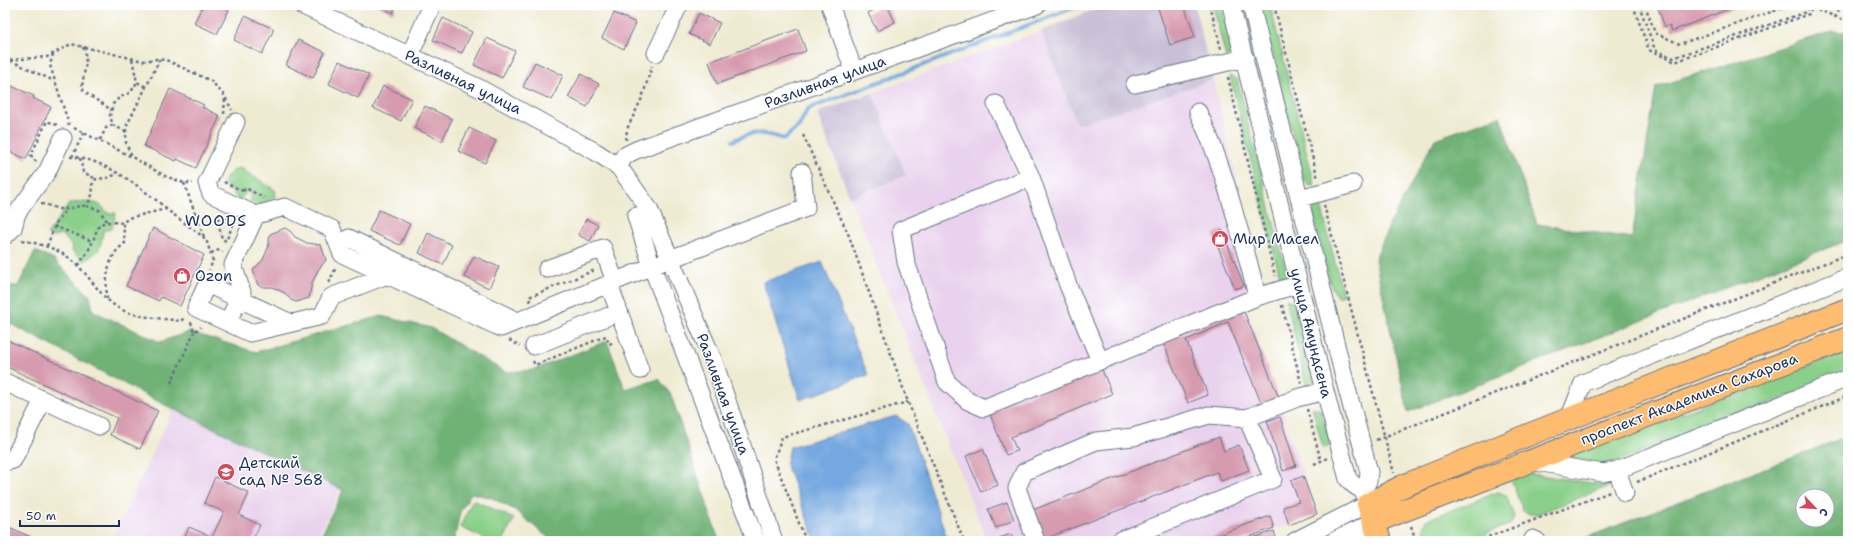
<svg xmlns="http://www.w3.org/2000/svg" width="1853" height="546" font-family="'Shantell Sans',sans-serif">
<rect width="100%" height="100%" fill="#fff"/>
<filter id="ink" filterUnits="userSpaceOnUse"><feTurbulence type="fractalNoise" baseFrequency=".025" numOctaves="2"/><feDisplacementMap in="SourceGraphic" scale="8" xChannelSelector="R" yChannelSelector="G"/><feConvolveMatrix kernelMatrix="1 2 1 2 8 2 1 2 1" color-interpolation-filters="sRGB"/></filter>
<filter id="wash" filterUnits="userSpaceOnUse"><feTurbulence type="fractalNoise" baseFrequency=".012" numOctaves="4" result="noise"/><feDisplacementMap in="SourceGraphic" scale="16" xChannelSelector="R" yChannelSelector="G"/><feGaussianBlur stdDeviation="0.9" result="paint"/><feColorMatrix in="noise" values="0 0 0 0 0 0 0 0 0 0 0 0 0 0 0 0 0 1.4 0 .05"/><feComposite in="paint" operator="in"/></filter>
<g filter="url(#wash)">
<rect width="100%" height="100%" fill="#efebd3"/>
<!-- built -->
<path fill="#e9d2ed" d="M1041,31L1077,125L1213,80L1257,266L1246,308L1279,398L1288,431L1317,514L1243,541H987L850,198L906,175L872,93Z
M174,408L341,488L316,541H111Z"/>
<!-- industrial -->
<path fill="#c9bfd7" d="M1105,5H1194L1213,80L1077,125L1041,31Z
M872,93L906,175L850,198L817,113Z"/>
<!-- green -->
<path fill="#8bd08a" stroke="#538074" d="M1213,5H1221L1233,50L1229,57L1226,58Z
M1261,5H1270L1315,186L1308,185L1304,180Z
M1230,76L1237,79L1287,275L1284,280L1281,281Z
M240,168L275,190L276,196L259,205L251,202V192H247L239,200L224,183C226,176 232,170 240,168Z
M79,202C90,203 101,201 106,212L110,214L116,213L112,228L103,231L101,244L98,251L84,261L73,252L71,245L64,236L59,235L55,237L47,235L69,204Z
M1318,204L1322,209L1343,295L1337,297L1330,283L1313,213L1315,206Z
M1286,299L1291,301L1294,305L1314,382L1311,389H1307Z
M1848,351V373L1607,465L1570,460L1569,457L1572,454Z
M1312,407L1321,410L1331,446L1323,448Z
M1525,474H1532L1610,486L1537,514H1530L1523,511L1511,479Z
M1498,492L1506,495L1514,517L1511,524L1466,541H1427L1423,529L1426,520Z
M473,500L514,519L503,541H490L460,527Z"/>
<!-- forest -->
<path fill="#70b276" stroke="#46706a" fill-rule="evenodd" d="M1833,31L1848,32V240L1408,412L1375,259L1389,226L1435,139L1500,116L1537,224L1632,238L1656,87Z
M35,251L53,259L90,296L93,311L160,342L189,332L256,352L381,316L431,328L505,372L533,370L607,341L625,389L659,379L671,395L719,541H552L515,510L490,497L471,493L460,512L454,541H319L343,490L161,403L5,321V286H18Z
M1848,436V541L1580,540ZM1803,496H1827V520H1803Z"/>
<!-- water -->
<path fill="#74a8e0" stroke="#486c9f" d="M822,262L868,375L800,400L763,282Z
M896,416L908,424L948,541H816L786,465L790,447Z"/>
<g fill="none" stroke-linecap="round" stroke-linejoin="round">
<!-- stream -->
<path stroke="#74a8e0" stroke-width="4" d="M733,141C755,130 761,132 784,139L799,126L808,109L1081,5"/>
</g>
<g id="blocks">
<!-- building -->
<path fill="#d79baf" d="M203,5H219L229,10L217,34L194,23Z
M376,5H396L393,13Z
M883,5H887L895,22L877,31L868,13Z
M1157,5H1184L1195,37L1170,45Z
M1660,5H1739L1672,31L1670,25L1665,27L1658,8L1661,7Z
M614,13L636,23L624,49L602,38Z
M699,13L720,23L710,44L689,34Z
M245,16L274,29L262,54L234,40Z
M443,18L472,32L462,53L433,40Z
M798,29L806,51L717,84L709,62Z
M487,38L515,51L502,78L474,65Z
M298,40L325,52L313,78L286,65Z
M339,61L369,75L358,98L329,84Z
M535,62L563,75L552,100L523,87Z
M581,74L599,84L587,107L568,97Z
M5,83L34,96L33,98L51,107L26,159L9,151L8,153L5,151Z
M383,86L412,99L401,121L373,108Z
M170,89L204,105L202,107L220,116L196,168L177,159L176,161L144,146Z
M425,106L452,119L442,141L414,128Z
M469,128L496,141L485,163L458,151Z
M379,210L410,224L400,245L369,231Z
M586,219L598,225L590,241L578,235Z
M153,228L204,255L180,306L161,297L159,301L126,286Z
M285,228L290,231L295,237L307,243L321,245L326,260L318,270L312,283L309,298L296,302L291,300L285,293L272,287H263L258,285L253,270L263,260L268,248L270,234Z
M1222,230L1244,286L1235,289L1213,234Z
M428,233L452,245L443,265L419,253Z
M474,256L499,267L489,288L464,277Z
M1243,309L1279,398L1262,405L1228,322L1186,340L1208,395L1188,403L1163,342Z
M5,339L158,411L140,449L110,435L117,418L5,366Z
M1101,367L1112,394L1011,437L1017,451L1006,455L989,412Z
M1280,417L1296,466L1283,471L1267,421Z
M1219,437L1224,451L1239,445L1249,470L1221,481L1217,472L1042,540L1030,511Z
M983,449L998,485L981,492L966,456Z
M1303,476L1317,514L1289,525L1283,507L1299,502L1291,481Z
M215,477L249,493L239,515L260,525L252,541H183L189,527L212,537L224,512L204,503Z
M1007,502L1014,520L996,528L988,509Z
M1270,516L1274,528L1238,541H1202Z
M5,525L39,541H5Z
M1274,531L1277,541H1244Z
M1011,534L1013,541H1000L999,538Z"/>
</g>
</g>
<g filter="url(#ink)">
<use href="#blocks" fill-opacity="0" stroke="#657187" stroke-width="1"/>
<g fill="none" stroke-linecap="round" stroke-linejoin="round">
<defs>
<path id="minor" d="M301,5L477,87L596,152L619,167L649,209L714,362L774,541
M830,5L854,71
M1231,5L1325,391L1348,479L1354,485L1363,491L1368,504L1295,541
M1251,5L1346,385L1369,472L1368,481L1363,491
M656,53L679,5
M410,55L432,5
M1135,84L1245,58
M996,104L1031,177L1068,285L1100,361
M1198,112C1215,147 1226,182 1236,219C1244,245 1251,270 1257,297
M236,122L207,183L211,194L256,215L285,207L332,229L342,254L501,328L670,259L806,208L802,172
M619,167L624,156L636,150L1037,5
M1031,177L901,230L906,262L947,382L968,401L984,408L1257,297L1299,284
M1300,198L1353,184
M636,216L652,267L756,541
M5,236L13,228L17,213L47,172L63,138
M349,238L517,321
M547,269L603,248L615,282
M609,284L640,370
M228,322L242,292L233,265L256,215
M291,323L207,284L196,308L250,333L322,316L331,297L387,275
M534,346L619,312
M5,382L99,426
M1569,419L1583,383L1848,277
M1530,461L1603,473L1617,470L1848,378
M5,462L13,460L43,400
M1617,470L1625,493
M1533,539L1537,541
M1036,541L1017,488L1024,472L1096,441L1133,437L1209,415L1247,418L1297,398L1325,391
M1119,541L1273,479L1247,418
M1334,541L1374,522"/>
<path id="major" d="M1374,522L1848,338
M1380,541L1368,504L1403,486L1533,433L1848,309"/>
</defs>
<!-- minor casing -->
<use href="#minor" stroke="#657187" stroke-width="19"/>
<!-- major casing -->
<use href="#major" stroke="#657187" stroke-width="24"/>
<!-- path -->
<path stroke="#657187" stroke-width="2.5" stroke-dasharray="3 3" stroke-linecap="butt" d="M1210,5L1221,49
M1274,5L1318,179
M1633,5L1649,50L1675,62L1809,14L1813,5
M1639,5L1655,50L1673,58L1806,12L1809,5
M1645,5L1655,33L1680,44L1791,5
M1812,7L1848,22
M1835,18L1841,5
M83,47C89,62 83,73 82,88C89,99 103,101 111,111
M53,54L50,65L69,125
M5,58L54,81
M132,59L137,82L146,87
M160,59L126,127V143L132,157L165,176L184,183H193
M10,60L47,57L71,44L143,61L156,59L166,60L211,81L224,95L232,110
M1228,77L1275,276
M224,114L225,97
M74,128L132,157
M126,132L113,125L110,116L113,104L119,98L131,92L137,82
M803,135L849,236L908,402L964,541
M100,140L106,128L113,125
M626,140L627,129L642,98L652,66
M70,157C103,157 141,188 166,208
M72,157L84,132
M80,158L83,172L96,179
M36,162L31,155L47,121L57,125
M224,182L243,191
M184,183L204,237
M243,191L246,188L264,198
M41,204C48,204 53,208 60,209C70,210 77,205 87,206
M1324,205L1394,473
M217,217L222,239L226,241L233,225L226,221L227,218
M217,218L226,221
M107,221L99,210L87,206L93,193L92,185L96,179L107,178L117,174
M54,226L92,241
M22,240C43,245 62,249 77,265C93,280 100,297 120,309C138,318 161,318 181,321L185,317
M47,246L56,223L67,209
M211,253L219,250L223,252
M78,265C82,260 86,255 89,249C101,228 91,219 123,223
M329,283L336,267
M107,299C106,285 106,267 114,255C116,250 121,247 125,243L123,223L128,218L166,209L206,239L213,261L209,270
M530,302L529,297L595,270
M1282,305L1301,383
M191,322L194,332L201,327
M509,340L520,346
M533,361L535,365L606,336L609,344L615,342
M171,383L194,332
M1307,409L1321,461
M1376,440L1848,254
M1314,464L1328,458
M1637,482L1848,396
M1411,526L1416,541
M806,541L774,459L782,437L908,402
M1477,541L1610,492"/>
<!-- minor -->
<use href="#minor" stroke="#fff" stroke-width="17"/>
<!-- major -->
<use href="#major" stroke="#fdbc70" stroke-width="22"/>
</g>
</g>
<!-- icons -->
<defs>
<symbol id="shop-disc" viewBox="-11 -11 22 22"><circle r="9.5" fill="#d1495b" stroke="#fff"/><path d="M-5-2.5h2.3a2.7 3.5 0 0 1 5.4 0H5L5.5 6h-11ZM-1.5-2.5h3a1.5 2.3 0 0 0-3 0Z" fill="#fff"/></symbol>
<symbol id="school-disc" viewBox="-11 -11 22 22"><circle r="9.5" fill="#d1495b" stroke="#fff"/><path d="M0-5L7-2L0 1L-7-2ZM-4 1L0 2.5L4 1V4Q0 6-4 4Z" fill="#fff"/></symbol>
</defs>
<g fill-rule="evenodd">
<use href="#shop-disc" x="1210" y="229" width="20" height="20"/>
<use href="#shop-disc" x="172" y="266" width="20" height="20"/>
<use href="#school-disc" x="216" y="462" width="20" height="20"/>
</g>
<g text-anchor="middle" stroke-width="3" stroke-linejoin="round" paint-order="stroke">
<!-- street labels -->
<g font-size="15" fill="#1b2f5e" stroke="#fff">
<text transform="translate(463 82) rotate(26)" y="5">Разливная улица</text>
<text transform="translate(825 82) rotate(-20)" y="5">Разливная улица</text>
<text transform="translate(1311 333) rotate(76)" y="5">улица Амундсена</text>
<text transform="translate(723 394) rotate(70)" y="5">Разливная улица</text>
<text transform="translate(1689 399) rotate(-21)" y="5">проспект Академика Сахарова</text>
</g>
<!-- poi labels -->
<g font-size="15" fill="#1b2f5e" stroke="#fff" text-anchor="start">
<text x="1233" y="244">Мир Масел</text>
<text x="195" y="281">Ozon</text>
<text x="239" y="468">Детский<tspan x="239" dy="17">сад № 568</tspan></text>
</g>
<!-- neighbourhood labels -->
<g font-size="16" letter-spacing="1" fill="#1b2f5e" stroke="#fff">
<text x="216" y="226">WOODS</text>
</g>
</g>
<!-- margin -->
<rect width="1853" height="546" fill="none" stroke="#fff" stroke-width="20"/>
<!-- north arrow -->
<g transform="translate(1815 508) rotate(115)"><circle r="19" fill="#ffffff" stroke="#a4acbf"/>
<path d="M0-3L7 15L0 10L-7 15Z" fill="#d1495b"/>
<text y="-6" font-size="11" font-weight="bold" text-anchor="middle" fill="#1b2f5e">С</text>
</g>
<!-- scale -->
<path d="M20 520v6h99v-6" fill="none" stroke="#1b2f5e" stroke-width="2"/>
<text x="26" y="520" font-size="12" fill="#1b2f5e" stroke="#ffffff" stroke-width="3" paint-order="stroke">50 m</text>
</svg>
